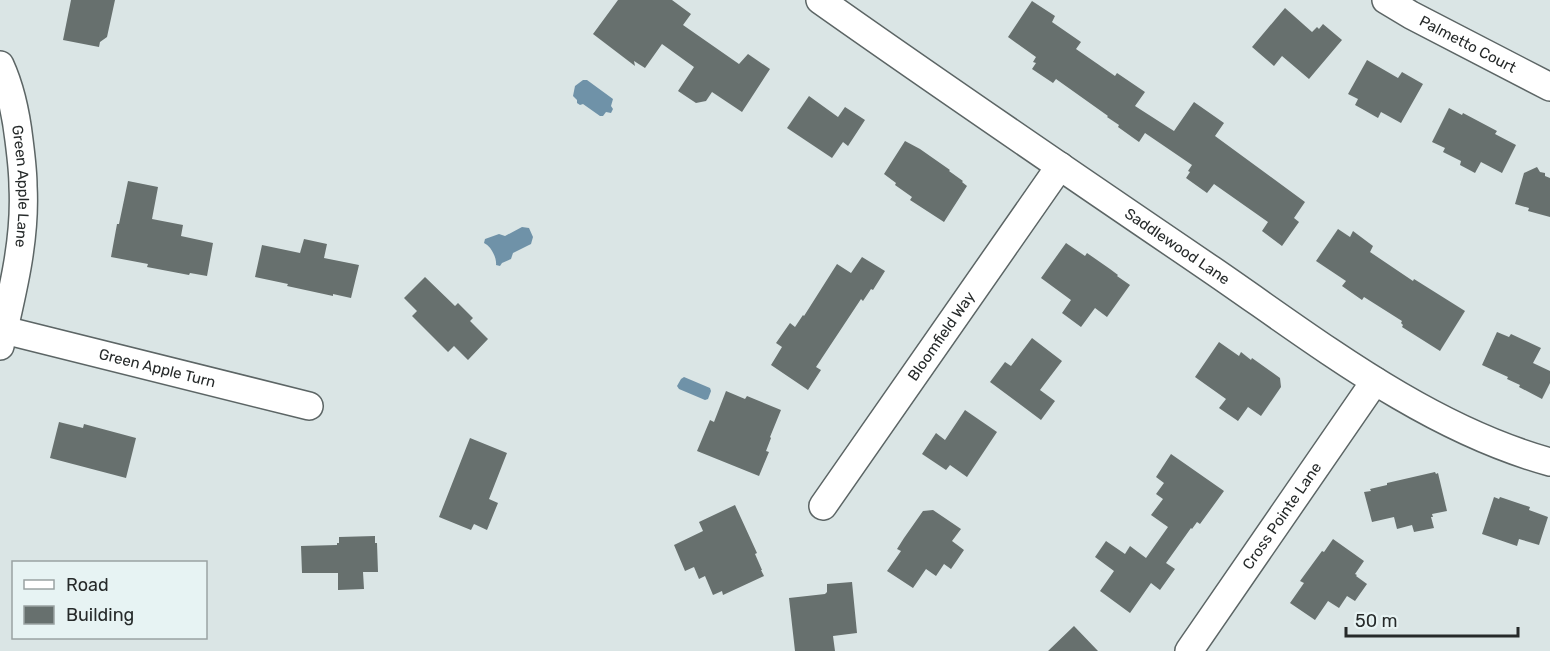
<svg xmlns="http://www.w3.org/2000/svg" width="1550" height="651" font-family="Rubik,sans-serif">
<rect width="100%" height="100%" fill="#dae5e5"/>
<!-- water -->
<path fill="#6f92a8" d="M583,80H587L613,99L611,106L613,109L611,113L606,112L603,116H600L583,104L580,105L577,103V100L573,96L575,86Z
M522,227L529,228L533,237L531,244L513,253L511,259L502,263L500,266L496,265C497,258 491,246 484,243L485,239L499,234L505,236Z
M684,377L710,388L711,391L708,399L705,400L679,389L677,386L681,379Z"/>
<!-- building -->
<path fill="#67706e" d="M71,0H115L107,37L100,42L99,47L63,40Z
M618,0H672L691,14L683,25L739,64L748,54L770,69L742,112L712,92L706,101L696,103L678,91L694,67L662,44L645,68L634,61L635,66L593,34Z
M1032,1L1055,16L1052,22L1081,42L1076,49L1115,76L1117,73L1145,92L1135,106L1174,131L1194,102L1224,123L1215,136L1305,202L1294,218L1299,222L1282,246L1262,231L1268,222L1214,184L1207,193L1186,178L1190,172L1188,171L1192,165L1145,133L1139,142L1118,127L1119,125L1107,117L1108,116L1056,79L1053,83L1032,69L1036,63L1033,62L1036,57L1008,37Z
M1285,8L1312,32L1317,27L1319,29L1323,24L1342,40L1309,79L1282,56L1274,66L1252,47Z
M1367,60L1398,78L1402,72L1423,84L1401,123L1381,112L1378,118L1364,110L1355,105L1358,99L1348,94Z
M809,96L838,117L845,107L865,120L848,146L843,142L832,158L787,128Z
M1449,108L1462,115L1463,113L1497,131L1495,134L1516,145L1502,173L1481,162L1475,173L1460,165L1461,161L1443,152L1445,148L1432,142Z
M905,141L920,149L950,170L949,171L963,181L962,182L967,186L944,222L910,200L912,197L895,185L896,183L884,174Z
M1537,167L1540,172L1545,173V176L1550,178V217L1528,211L1529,208L1515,204L1524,173Z
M128,181L158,187L152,219L183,225L181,236L213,243L207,276L190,273L189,275L147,267L148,264L111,257L117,224H119Z
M1338,229L1350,237L1353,231L1373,246L1370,252L1413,281L1414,279L1465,311L1440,351L1402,327L1403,325L1401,323L1402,321L1364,297L1362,300L1342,286L1346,281L1316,261Z
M304,239L327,244L324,258L359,265L351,298L333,294V296L287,286L288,284L255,277L262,245L300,253Z
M1066,243L1085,256L1087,253L1110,269L1118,275L1117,276L1130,285L1107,317L1095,308L1081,327L1062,313L1071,300L1041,278Z
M862,257L885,271L873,290L871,289L863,301L861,299L816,367L821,370L808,390L771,365L782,347L776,343L790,323L795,327L803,315L804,316L837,264L851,273Z
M425,277L455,306L458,303L473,318L470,321L488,339L468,360L454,346L448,352L412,316L417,311L404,298Z
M1497,332L1509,337L1511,334L1541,348L1533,363L1550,371V383L1542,399L1519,387L1520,385L1507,379L1508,377L1482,365Z
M1032,338L1062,361L1040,390L1055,401L1041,420L990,382L1005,362L1011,366Z
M1219,342L1239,356L1241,352L1251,360L1252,358L1280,378L1281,387L1261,416L1248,407L1238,421L1219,408L1226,399L1195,377Z
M726,391L745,399L747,396L781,410L770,437L771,438L766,451L769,452L759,476L697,451L710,420L714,422Z
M965,410L997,432L967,477L950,465L946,470L922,454L936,433L945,440Z
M59,422L83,428L84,424L136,438L126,478L50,458Z
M470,438L507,453L489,499L498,503L487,530L474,524L471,530L439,517Z
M1171,454L1224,491L1200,524L1197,522L1192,529L1191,528L1166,563L1175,569L1160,590L1151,583L1130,613L1100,591L1114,571L1095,557L1106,541L1125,554L1130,546L1146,558L1168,527L1151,515L1163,499L1156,494L1164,483L1156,477Z
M1435,472L1436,474L1438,473L1447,511L1432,514L1433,517H1431L1434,528L1414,532L1412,525L1397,529L1394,517L1372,522L1364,492L1371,491L1370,489L1387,485V483Z
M1494,497L1499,499L1500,497L1530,507L1529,510L1548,517L1539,545L1519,539L1517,546L1482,534Z
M735,505L757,553L755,554L762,570H761L764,576L723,595L722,591L713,595L705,576L699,579L694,567L685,571L674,545L703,531L699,522Z
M933,510L961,529L952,541L964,550L951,569L944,564L936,576L926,569L913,588L887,571L901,551L897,549L904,538L923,511Z
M375,536V543H377L378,572H363L364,589L338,590V573H302L301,546L337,545V543H339V537Z
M1333,539L1364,561L1355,574L1357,575L1356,576L1367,584L1355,601L1347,596L1339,608L1328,601L1315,620L1290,603L1304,583L1300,581L1322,551L1324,552Z
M852,582L857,633L833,636L835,651H795L789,598L825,594L827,592V584Z
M1074,626L1098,651H1048Z"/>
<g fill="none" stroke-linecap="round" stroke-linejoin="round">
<defs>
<g id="street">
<path id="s1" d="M820,0C950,92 1081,181 1212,270C1317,342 1426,428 1550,462"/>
<path id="s2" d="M1386,0L1411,15L1550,87"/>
<path id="s3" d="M0,65C11,89 16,114 19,140C21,156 23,171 23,186C26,240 12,294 0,346"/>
<path id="s4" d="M4,330L309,406"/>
<path id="s5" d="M823,506L1060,166"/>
<path id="s6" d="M1189,651L1375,381"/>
</g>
</defs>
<!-- street casing -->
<use href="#street" stroke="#5c6565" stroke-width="30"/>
<!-- street -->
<use href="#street" stroke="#fff" stroke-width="27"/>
</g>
<g text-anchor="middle" stroke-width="6" stroke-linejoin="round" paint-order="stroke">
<!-- street labels -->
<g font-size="15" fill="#262a2a" stroke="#e7f3f3">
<text dy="5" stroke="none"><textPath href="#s2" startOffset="93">Palmetto Court</textPath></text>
<text dy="5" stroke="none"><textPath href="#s3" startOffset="124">Green Apple Lane</textPath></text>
<text dy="5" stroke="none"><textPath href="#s1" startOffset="434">Saddlewood Lane</textPath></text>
<text dy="5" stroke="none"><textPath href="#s5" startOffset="207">Bloomfield Way</textPath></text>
<text dy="5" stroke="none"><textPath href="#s4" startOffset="158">Green Apple Turn</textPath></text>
<text dy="5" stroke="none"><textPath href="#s6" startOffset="164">Cross Pointe Lane</textPath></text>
</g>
</g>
<!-- legend -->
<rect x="12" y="561" width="195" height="78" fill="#e7f3f3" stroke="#9aa3a3" stroke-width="1.5"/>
<rect x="24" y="580" width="30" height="9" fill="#ffffff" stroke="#9aa3a3" stroke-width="1.5"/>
<text x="66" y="591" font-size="18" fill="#262a2a">Road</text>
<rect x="24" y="606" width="30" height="18" fill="#67706e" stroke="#9aa3a3" stroke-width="1.5"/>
<text x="66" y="621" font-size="18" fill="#262a2a">Building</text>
<!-- scale -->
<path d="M1346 627v9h172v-9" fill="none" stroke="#262a2a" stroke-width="3"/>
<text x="1355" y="627" font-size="18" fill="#262a2a" stroke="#e7f3f3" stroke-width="4.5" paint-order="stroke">50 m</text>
</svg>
